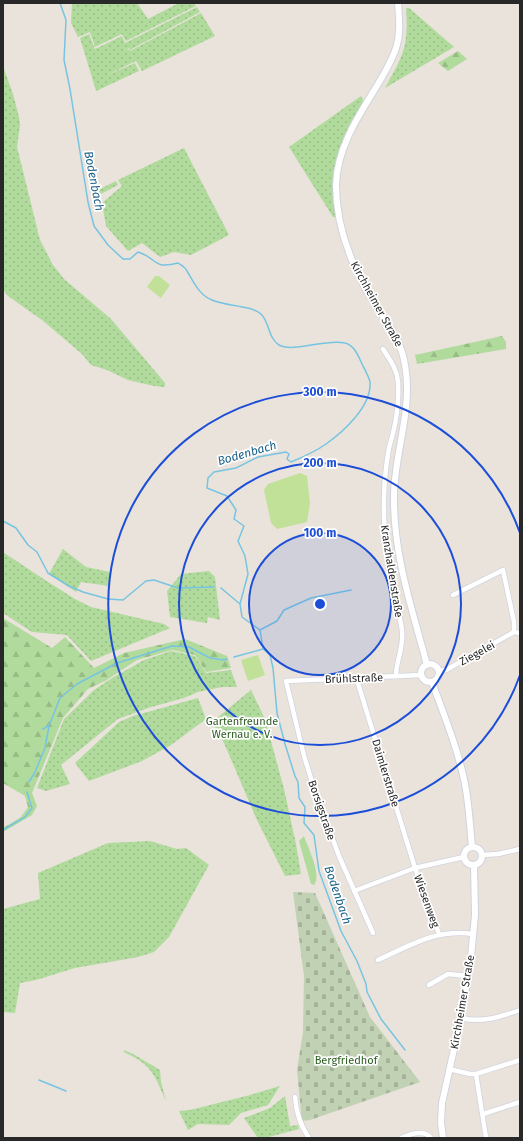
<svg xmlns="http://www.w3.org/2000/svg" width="523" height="1141" font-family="'Fira Sans',sans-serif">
<defs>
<pattern id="grass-dots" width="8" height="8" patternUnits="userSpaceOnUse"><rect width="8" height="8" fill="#b0db9c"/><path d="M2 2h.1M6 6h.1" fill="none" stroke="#97bc86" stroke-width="1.8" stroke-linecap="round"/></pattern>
<pattern id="forest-firs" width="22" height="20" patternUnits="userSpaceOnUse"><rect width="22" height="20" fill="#b0db9c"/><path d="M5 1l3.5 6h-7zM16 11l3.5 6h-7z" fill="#97bc86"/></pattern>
<pattern id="cemetery-stones" width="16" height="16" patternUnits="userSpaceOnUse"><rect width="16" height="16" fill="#c1d1b3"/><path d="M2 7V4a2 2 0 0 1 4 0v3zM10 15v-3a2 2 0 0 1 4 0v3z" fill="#a6b39a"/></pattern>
</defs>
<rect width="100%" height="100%" fill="#e9e3db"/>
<!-- grass -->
<path fill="url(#grass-dots)" d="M72,3H137L148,19L179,3H194L196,6L126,41L122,34L95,47L90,32L78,37L71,23Z
M197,7L200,12L130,50L129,48L121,52L128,49L130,51L201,13L215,36L142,71L136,61L105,76L135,63L139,71L96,91L80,38L89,34L95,49L122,36L125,43Z
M406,8H409L454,47L385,88C403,56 409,46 406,8Z
M3,66L13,94L19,117L20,125L17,147L40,240L53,265L64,279L111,319L165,383V387L154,386L128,380L107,370L91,365L82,354L42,320L8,296L3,290Z
M361,96L364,102L338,157L334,170V187L336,217H333L289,147Z
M184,148L229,235L191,255L174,252L160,257L142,243L128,251L106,226L102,203L122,186L118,180Z
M116,181L118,185L97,196L96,191Z
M63,549L86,567L110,572L109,586L81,582L76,592L49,574Z
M3,552L45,580L75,599L91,607L164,624L170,628L91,661L67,635L32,632L3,613Z
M209,571L215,577L220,620L208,617L207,623L170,617L167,591L181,574Z
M171,651L195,656L206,673L231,670L237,687H222L198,692L184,698L148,708L118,719L61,765L70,784L46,791L37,788L64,719L94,690L112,678L144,660Z
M251,690L265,719L284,789L296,844L301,874L285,876L257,820L224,743L212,722Z
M198,698L206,719L171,745L142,761L89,781L75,763L119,722L133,716Z
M150,841L177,849L186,848L209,865L169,937L154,952L138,957L75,968L36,980L20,983L15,1013L3,1012V909L40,899L38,873L108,843Z
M124,1050L133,1054L160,1070L161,1082L166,1101C154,1074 152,1065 124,1052Z
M280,1086L268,1105L241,1113L229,1125L198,1124L188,1130L179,1111L190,1110L250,1095Z
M285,1096L290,1126L298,1125L299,1129L265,1138H258L244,1118L270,1108Z"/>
<!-- forest -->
<path fill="url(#forest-firs)" d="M458,51L467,59L448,71L438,63Z
M502,336L506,342V349L417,364L415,355Z
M3,618L52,648L65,637L94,668L124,653L185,639L227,656L231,668L206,672L195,655L172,650L137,660L105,681L88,689L63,718L32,793L37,806L32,815L3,832V828L21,817L28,807L25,796L3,783Z"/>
<!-- cemetery -->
<path fill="url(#cemetery-stones)" d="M293,892L315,893L370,1017L420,1082L310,1120L302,1121L297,1070L303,1032L304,976Z"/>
<!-- park -->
<path fill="#b0db9c" d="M304,836C308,848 322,875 314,885L311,884L299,841Z"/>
<!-- pitch -->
<path fill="#c1e198" d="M155,276H159L170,285L161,298L147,287Z
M300,473L307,476L310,503L307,522L277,529L271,523L264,490L268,484Z
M258,655L265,675L248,681L241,660Z"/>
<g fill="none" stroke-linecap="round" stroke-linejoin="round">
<!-- stream -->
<path stroke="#77c4e2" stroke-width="1.5" d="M60,3L66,20L64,60L70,89L88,202L94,226L108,245L123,259H130L138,252C158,258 152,270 178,263C181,265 185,267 187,271C193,281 199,295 212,300C224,306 251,305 261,314C270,323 268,338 279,345C294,353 326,338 345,343C355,345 359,358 363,366C365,370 369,377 370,382C372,406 343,432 326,444C315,452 303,457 291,462L287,459L289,454L286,452L258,457L236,468L214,472L208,478L207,488L227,496L236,510L234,519L244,526L238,541L245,556L248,574L240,604L242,617L260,630L263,649L270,655L273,668L277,713L285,744L295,776L298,782L299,798L305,807L304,823L314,835L319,871L341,931L357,961L366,984L367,992L381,1019L405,1050
M3,521L16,528L28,545L37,552L48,573L69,586L83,592L108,599L123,600L146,581L154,580L178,588L214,587
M221,588L240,604
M260,630L277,621L284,610L311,598L351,590
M234,657L263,649
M43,729L48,726
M29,782L35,772L45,748L49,726L60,698L77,684L117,663L172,646L189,647L210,658L224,660L227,659
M3,830L25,817L32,808L27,792
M39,1080L66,1091"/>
<defs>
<path id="minor" d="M383,349C390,360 397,369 398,382C399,399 397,417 393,433C392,438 390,443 389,448C386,465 384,482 384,499C383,532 388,566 395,599C397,610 401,620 402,631C404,647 396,661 396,676
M453,595L503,570L514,622V632
M514,632L520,633
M439,671L446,670L514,632
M356,677L415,868L439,934
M482,855L498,854L520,849
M354,891L415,868L464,857
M373,933L339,856L315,791L304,756L286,681L422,675
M378,960C411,945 436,929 473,934
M429,985L448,974L468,976
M461,1018C482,1023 500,1017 520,1010
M449,1069L470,1074H476L520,1060
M476,1074L486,1138
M295,1097C296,1112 300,1125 309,1138
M483,1114L520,1102
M401,1138C410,1134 424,1129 431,1138"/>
<path id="secondary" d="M398,3C399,18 401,33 396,48C391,63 383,76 375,89C357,118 337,149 336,185C336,222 349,259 367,291C381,316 401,337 405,365C413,408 395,451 394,494C393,555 412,608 427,665
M421 673a9 9 0 1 1 18 0a9 9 0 1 1-18 0Z
M432,682C444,715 458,749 465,784C469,805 470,826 472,847
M464 856a9 9 0 1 1 18 0a9 9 0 1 1-18 0Z
M443,1138L441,1123L442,1103L461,1018L471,957L475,915L474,865"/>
</defs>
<!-- minor casing -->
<use href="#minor" stroke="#d0d3df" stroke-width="6"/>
<!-- secondary casing -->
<use href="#secondary" stroke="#d0d3df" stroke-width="8"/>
<!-- minor -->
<use href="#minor" stroke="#fff" stroke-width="4.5"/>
<!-- secondary -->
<use href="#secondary" stroke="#fff" stroke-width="6"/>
</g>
<!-- distance rings -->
<circle cx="320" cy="604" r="71" fill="#1d4ed8" fill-opacity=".12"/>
<g fill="none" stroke="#1d4ed8" stroke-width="2">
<circle cx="320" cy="604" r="71"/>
<circle cx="320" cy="604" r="141"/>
<path d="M520 675A212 212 0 1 1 520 533"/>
</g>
<g text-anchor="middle" stroke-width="3.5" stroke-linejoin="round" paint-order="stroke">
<!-- street labels -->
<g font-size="11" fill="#282828" stroke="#fff">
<text transform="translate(377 304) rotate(61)" y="4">Kirchheimer Straße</text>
<text transform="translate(392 571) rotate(81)" y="4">Kranzhaldenstraße</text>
<text transform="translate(477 653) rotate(-29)" y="4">Ziegelei</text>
<text transform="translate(354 678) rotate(-2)" y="4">Brühlstraße</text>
<text transform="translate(386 773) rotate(73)" y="4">Daimlerstraße</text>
<text transform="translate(322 810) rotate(71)" y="4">Borsigstraße</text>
<text transform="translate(427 901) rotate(70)" y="4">Wiesenweg</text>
<text transform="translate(462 1002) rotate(-80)" y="4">Kirchheimer Straße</text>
</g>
<!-- park labels -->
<g font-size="11" fill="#2c5d20" stroke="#fff">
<text x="242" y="725">Gartenfreunde<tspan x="242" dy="13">Wernau e. V.</tspan></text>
<text x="346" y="1064">Bergfriedhof</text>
</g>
<!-- water labels -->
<g font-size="12" font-style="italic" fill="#1a628a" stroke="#fff">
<text transform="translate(94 181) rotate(79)" y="4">Bodenbach</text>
<text transform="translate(247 453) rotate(-16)" y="4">Bodenbach</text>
<text transform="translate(338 895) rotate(71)" y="4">Bodenbach</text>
</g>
</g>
<circle cx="320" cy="604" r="6" fill="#1d4ed8" stroke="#fff" stroke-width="2"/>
<g font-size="12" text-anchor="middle" font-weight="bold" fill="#1d4ed8" stroke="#fff" stroke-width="3.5" stroke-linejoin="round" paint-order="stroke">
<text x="320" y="396">300 m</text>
<text x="320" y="467">200 m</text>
<text x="320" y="537">100 m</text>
</g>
<!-- border -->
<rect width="523" height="1141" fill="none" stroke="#282828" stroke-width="8"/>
</svg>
